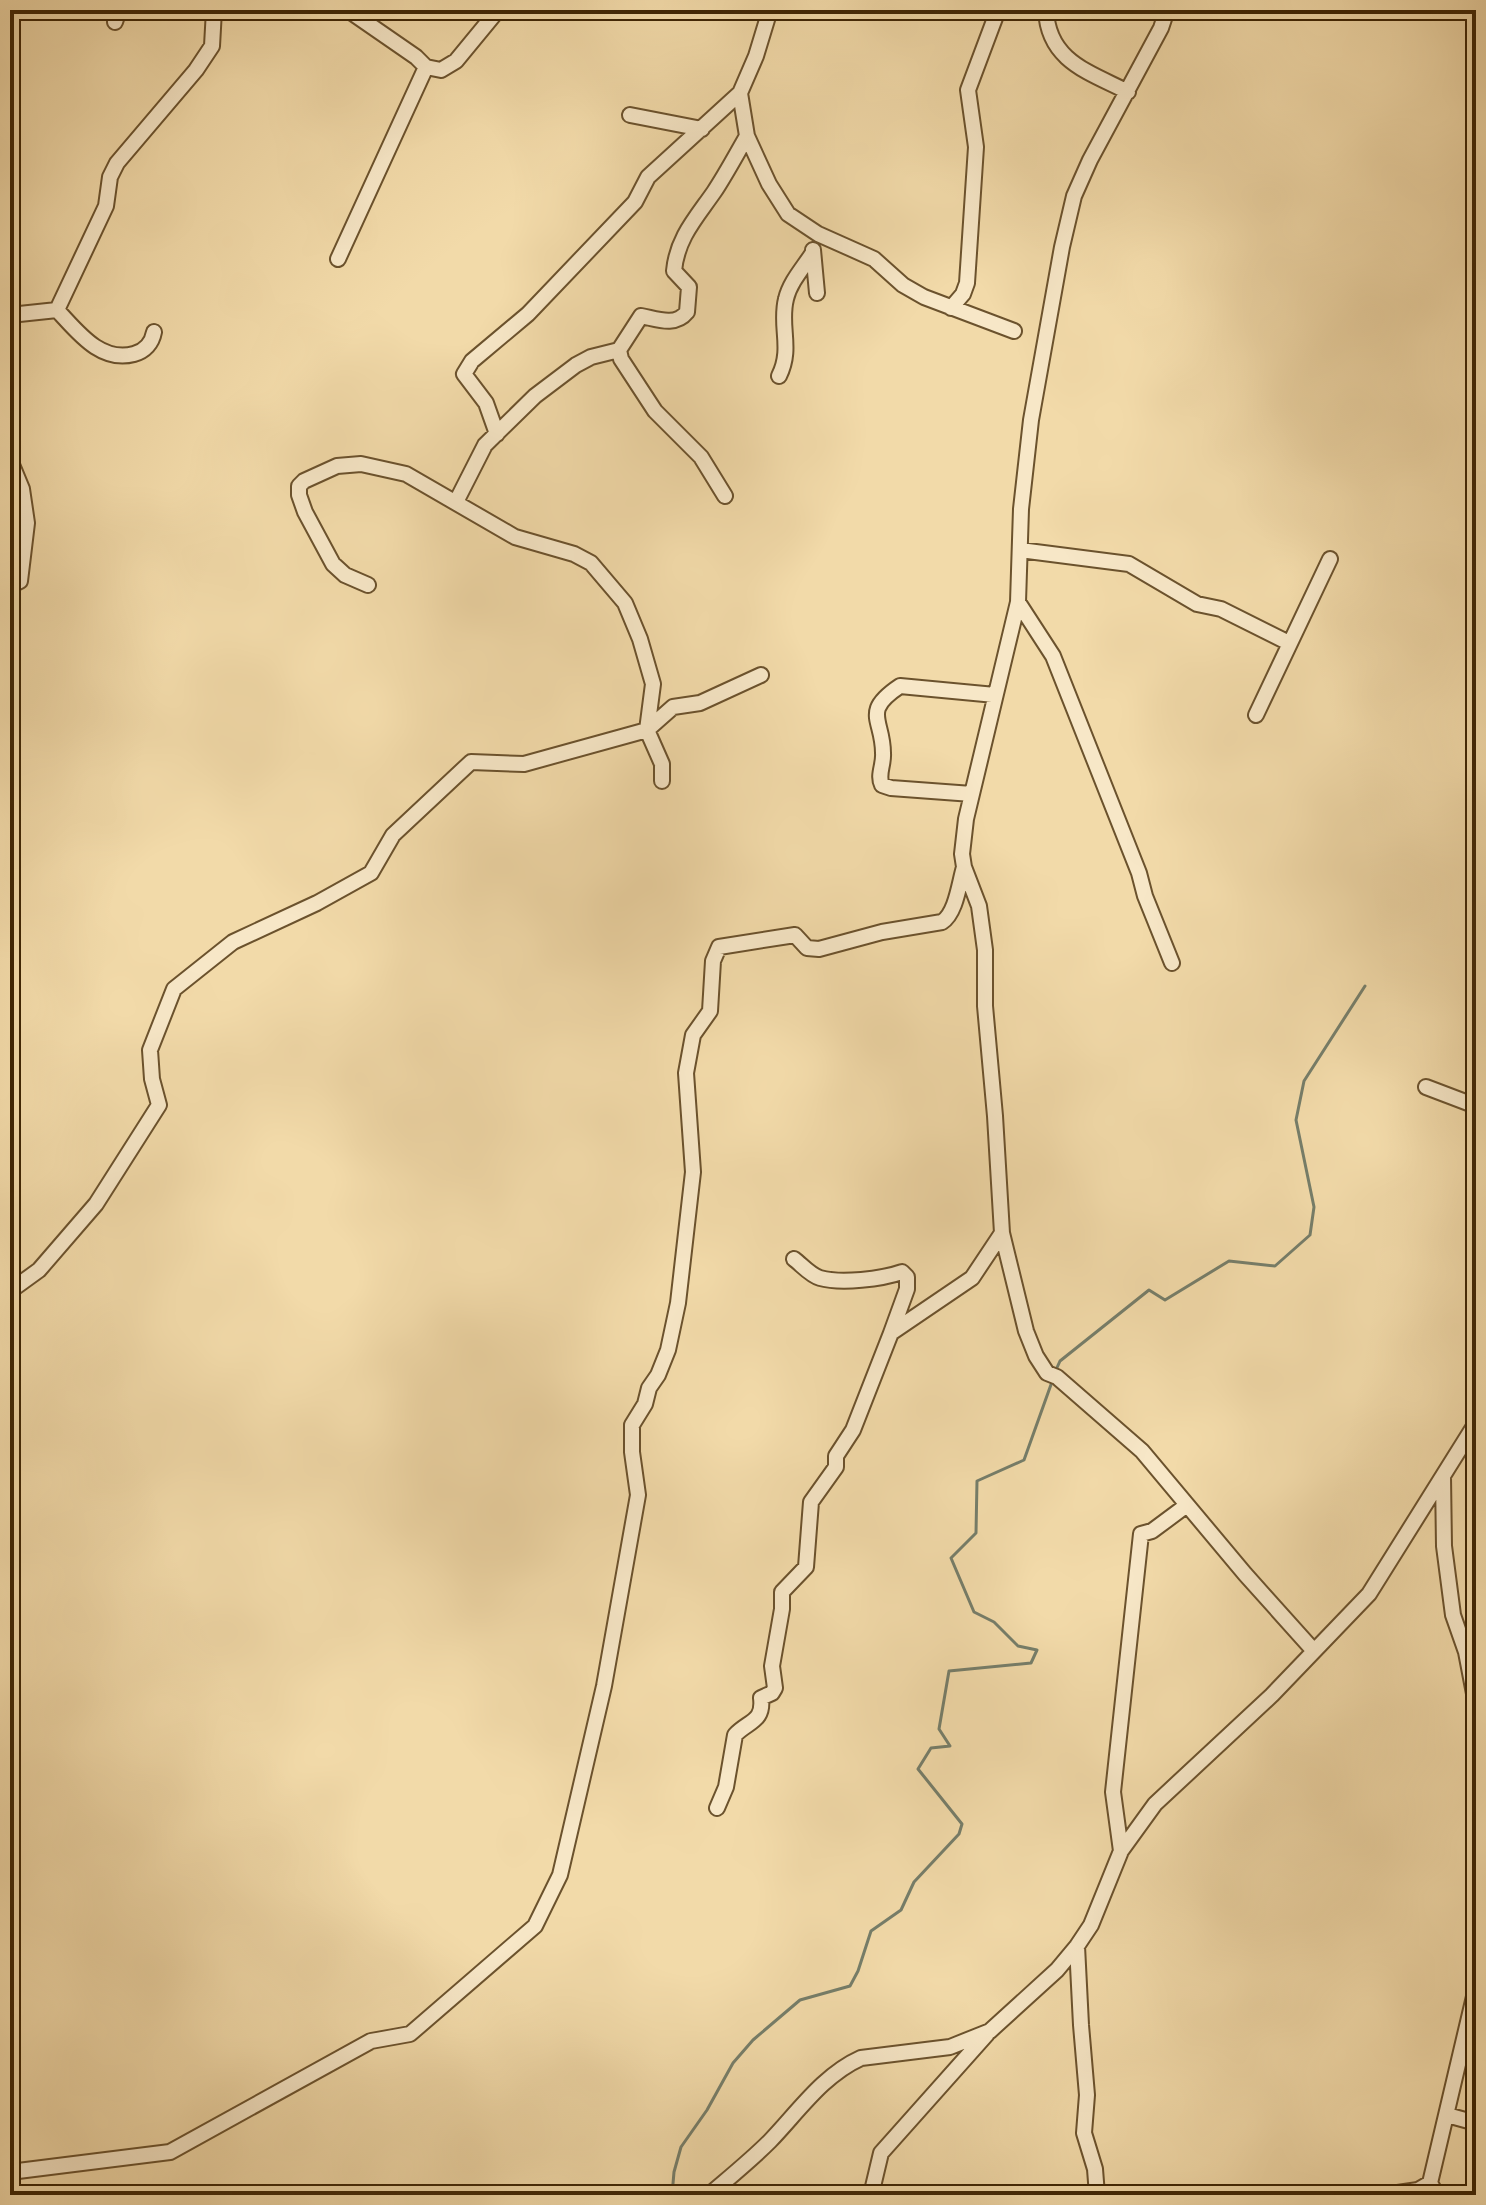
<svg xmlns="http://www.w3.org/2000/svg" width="1486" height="2205" font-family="'IM FELL DW Pica',serif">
<rect width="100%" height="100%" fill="#f2daa9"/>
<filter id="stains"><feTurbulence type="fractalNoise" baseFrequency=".0025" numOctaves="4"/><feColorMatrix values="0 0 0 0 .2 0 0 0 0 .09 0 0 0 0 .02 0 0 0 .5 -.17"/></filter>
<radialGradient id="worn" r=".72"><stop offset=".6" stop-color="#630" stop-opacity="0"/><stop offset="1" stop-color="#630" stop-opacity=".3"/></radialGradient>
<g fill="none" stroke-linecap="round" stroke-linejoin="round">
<!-- stream -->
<path stroke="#767e6a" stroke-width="3" d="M1055,1372L1060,1361L1149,1290L1165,1300L1229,1261L1275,1266L1310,1235L1314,1207L1296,1120L1304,1081L1365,986
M672,2195L674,2172L681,2147L707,2110L733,2063L753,2040L800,2000L850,1986L858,1971L871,1931L901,1910L914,1882L959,1834L962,1824L918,1769L931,1748L950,1746L939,1729L949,1671L1031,1663L1037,1650L1018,1646L994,1622L974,1612L951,1558L976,1533L977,1481L1024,1460L1053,1379"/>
<defs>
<path id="minor" d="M348,10L416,57L426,67L441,70L456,61L498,10
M770,10L756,56L740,93L747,136L769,184L788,214L818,234L874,259L903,285L924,297L1014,331
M1046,10C1048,61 1089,72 1128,92
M1167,10L1161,28L1090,160L1074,196L1062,247L1031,420L1021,509L1018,602L966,819L962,854L964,867L979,906L985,950V1006L995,1116L1002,1233L1026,1331L1036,1356L1047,1373L1057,1377L1142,1451L1245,1574L1314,1651
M115,22L119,10
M630,115L702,129
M813,250L817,293
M338,259L426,67
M951,308L963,294L967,283L976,147L968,90L998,10
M57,310C77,331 100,363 134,354C145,351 152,343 154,332
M10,315L57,310L106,206L110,177L117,163L196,70L212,46L214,10
M779,376C793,348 779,326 786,299C790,282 803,268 812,254
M497,434L486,403L464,374L472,361L528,314L635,202L648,177L740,93
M10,460L22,489L27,523L20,581L10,586
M725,496L701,457L655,411L621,359L619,350L641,316C657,319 675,327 687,312L689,287L674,271C677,238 696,218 714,192C726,174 736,155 747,136
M456,502L485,445L535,396L576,365L591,357L619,350
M1020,550L1129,564L1197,604L1221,609L1289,643
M368,585L345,575L333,564L305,512L299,495V486L304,481L337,466L361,464L406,474L515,537L574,554L591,563L625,603L640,639L653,684L647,730L662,764V781
M1018,602L1053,656L1139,873L1145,896L1172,963
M1256,715L1330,559
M972,794L891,788L882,785C877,775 884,765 883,753C883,719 861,712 900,686L995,695
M1426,1087L1476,1106
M794,1259C802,1265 810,1275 820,1278C841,1284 882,1279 902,1272L907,1277V1289L891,1333
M10,1291L39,1270L96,1204L159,1105L152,1079L150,1050L174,989L233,942L317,903L371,873L393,835L471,762L524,764L647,730L673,707L700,703L761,675
M1443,1477L1444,1546L1453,1615L1466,1652L1476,1704
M717,1808L726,1787L735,1735C748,1721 764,1722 761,1698L772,1693L775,1688L772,1666L782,1609V1592L806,1567L811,1502L836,1467V1456L853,1430L891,1333L972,1278L1002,1233
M1121,1851L1113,1792L1141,1534L1152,1531L1187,1505
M1077,1946L1081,2025L1087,2095L1084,2133L1095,2169L1097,2195
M1447,2115L1476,2123
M10,2172L170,2152L371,2041L410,2034L535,1926L560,1875L604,1686L638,1495L632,1452V1425L645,1404L649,1388L658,1375L668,1350L678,1303L693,1172L686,1073L693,1035L710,1011L713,961L719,947L795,935L807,948L819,949L882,932L942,922C956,913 959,884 964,867
M418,2194L419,2195
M709,2195C730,2177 751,2160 770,2141C798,2112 823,2075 861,2058L950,2047L990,2031L1057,1970L1077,1946L1091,1925L1121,1851L1155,1804L1272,1695L1369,1594L1476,1423
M871,2195L881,2153L987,2034
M1384,2195L1418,2190L1430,2183
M1437,2195L1430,2183L1476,1988"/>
</defs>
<!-- minor casing -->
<use href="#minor" stroke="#6b522d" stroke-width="18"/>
<!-- minor -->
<use href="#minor" stroke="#f7e7c7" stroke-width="14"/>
</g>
<!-- margin -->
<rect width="1486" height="2205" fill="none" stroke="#f2daa9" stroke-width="40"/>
<rect x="12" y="12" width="1462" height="2181" fill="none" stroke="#3e2504" stroke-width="4"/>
<rect x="20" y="20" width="1446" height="2165" fill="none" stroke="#3e2504" stroke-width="2"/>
<rect width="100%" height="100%" filter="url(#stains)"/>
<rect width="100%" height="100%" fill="url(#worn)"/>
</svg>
